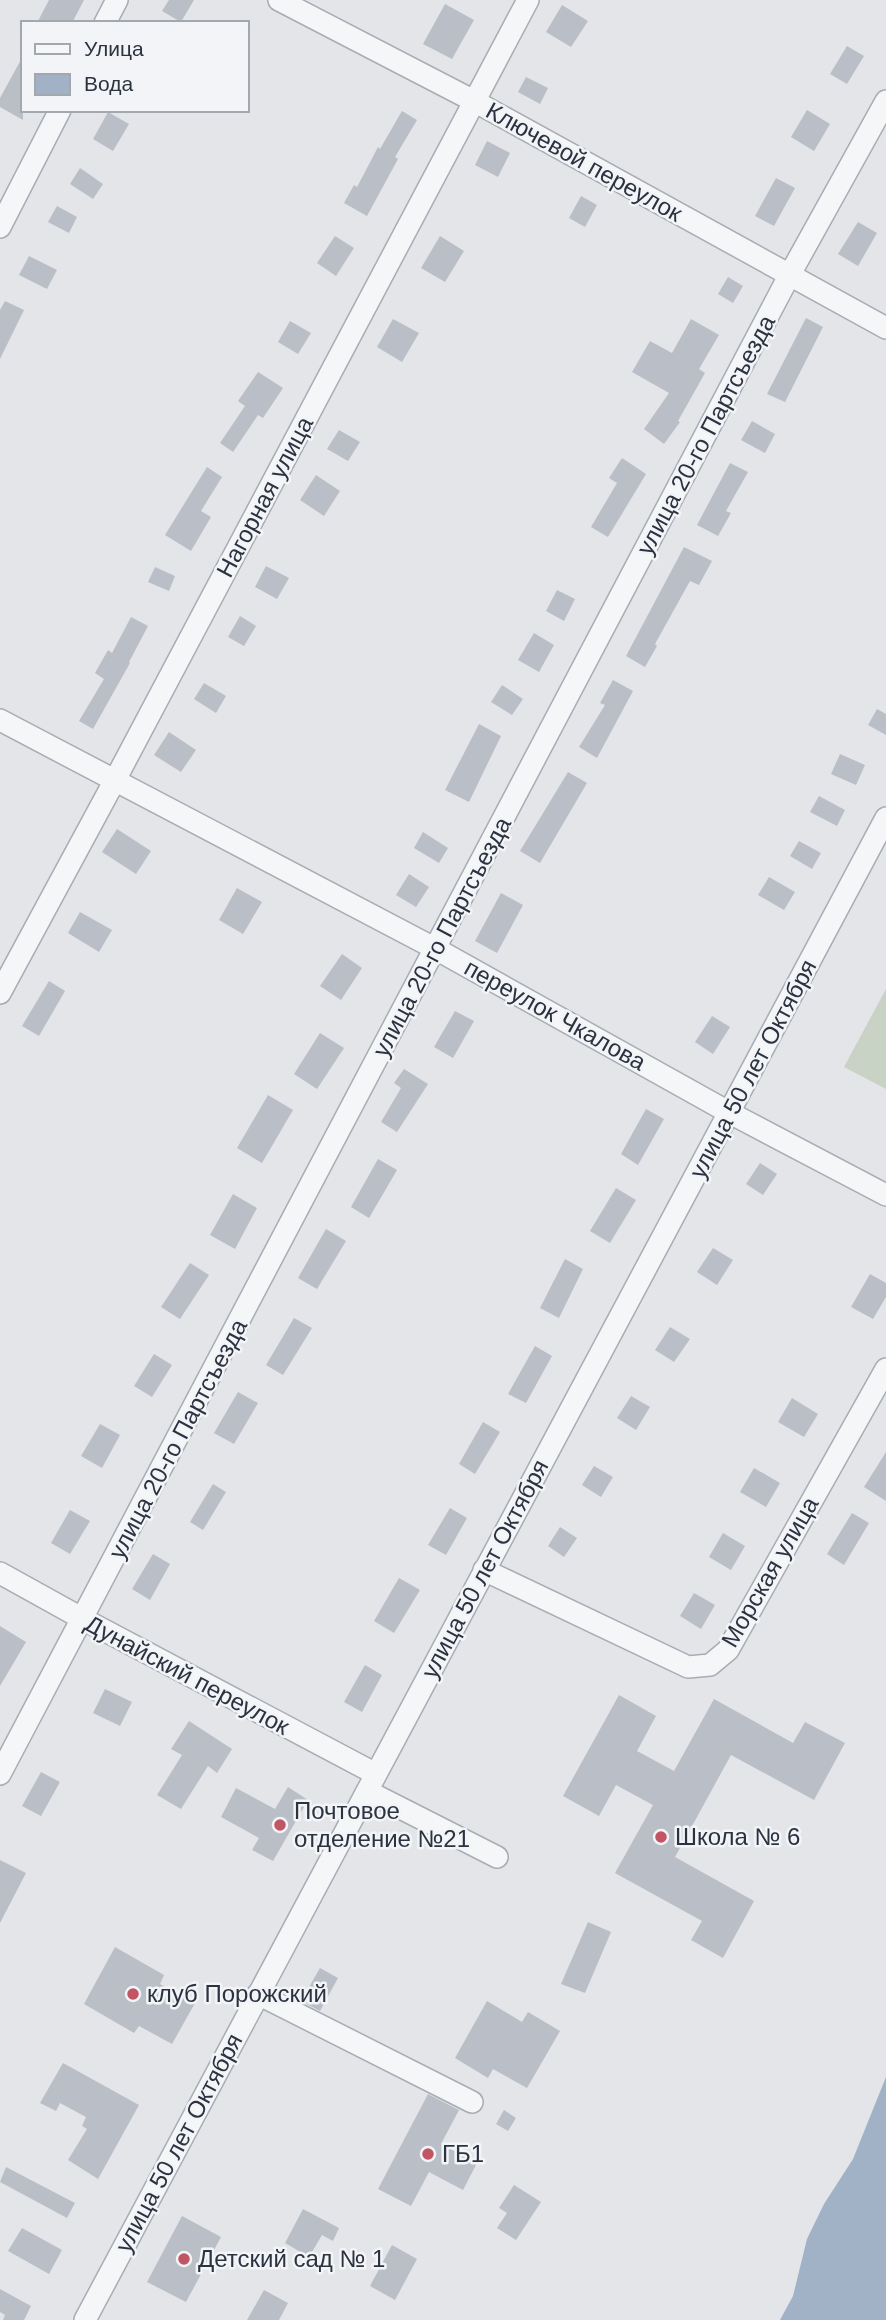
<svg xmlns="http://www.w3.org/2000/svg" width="886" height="2320" font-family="Arial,sans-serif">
<rect width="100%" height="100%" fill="#e3e5e9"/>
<!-- green -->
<path fill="#c8d2c5" d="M886,989V1089L844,1067Z"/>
<!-- water -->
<path fill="#a1b2c6" d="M886,2077V2320H780L793,2296L807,2239L824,2204L853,2159Z"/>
<!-- building -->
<path fill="#babec6" d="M49,0H84L72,23H37Z
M169,0H194L181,22L162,11Z
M445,4L474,20L452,59L423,44Z
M562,5L588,21L571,47L546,32Z
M847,46L864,56L847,84L830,74Z
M23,56V120L0,107V98Z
M526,77L548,88L540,104L518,92Z
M807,110L830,124L814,151L791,137Z
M402,111L417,120L395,157L398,159L367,216L344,203L354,185L357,187L378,147L380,149Z
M108,112L129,124L113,151L93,139Z
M487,141L510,153L498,177L475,165Z
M80,168L103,184L93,199L70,184Z
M776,178L795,188L774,226L755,216Z
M581,196L597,205L585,227L569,218Z
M57,206L77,217L69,233L48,222Z
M858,222L877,233L858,266L838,254Z
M335,236L354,248L336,276L317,263Z
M440,236L464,251L445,282L421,268Z
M29,256L57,270L47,289L19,275Z
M728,277L743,286L733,303L718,294Z
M5,301L24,310L0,359V310Z
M806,318L823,327L785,402L767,394Z
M393,319L419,333L402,362L377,347Z
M691,319L719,335L699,369L705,373L678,421L680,422L664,444L644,429L669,393L632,372L650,341L672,353Z
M290,321L311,333L298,354L278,342Z
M258,372L283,388L263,418L258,415L233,452L220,443L245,406L238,401Z
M752,421L775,434L765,453L741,440Z
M339,430L360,442L348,461L327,449Z
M622,458L646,474L608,537L591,527L617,483L609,478Z
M730,463L748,472L726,511L731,513L718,536L697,525Z
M207,467L222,477L201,511L211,517L191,551L165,535Z
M316,475L340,491L324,516L300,500Z
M684,547L712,561L699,585L690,581L655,644L657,646L645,667L626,656Z
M266,566L289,578L277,599L255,587Z
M155,567L175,576L169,591L148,582Z
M557,590L575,599L564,621L546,611Z
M240,616L256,626L244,646L228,637Z
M131,617L148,626L129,662L130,663L93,729L79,721L104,679L95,673L108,650L112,653Z
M534,633L554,645L539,672L518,660Z
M613,680L633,691L597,758L579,747L605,705L600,703Z
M204,683L226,696L216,713L194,699Z
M502,685L523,699L512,715L491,702Z
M877,709L886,714V735L868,725Z
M479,724L501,736L469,802L445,790Z
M169,732L196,750L181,772L154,755Z
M840,754L865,765L856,785L831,774Z
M568,772L587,783L540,863L520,851Z
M819,796L845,810L837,826L810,812Z
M117,829L151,851L136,874L102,852Z
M423,832L448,848L439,863L414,848Z
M799,841L821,853L812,869L790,856Z
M409,874L429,887L416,907L396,895Z
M769,877L795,892L784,910L758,895Z
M237,888L262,902L243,934L219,920Z
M501,893L523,905L497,953L475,941Z
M80,912L112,930L99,952L68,933Z
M342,954L362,968L341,1000L320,986Z
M49,981L65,991L39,1036L22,1026Z
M455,1011L474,1021L453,1058L434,1047Z
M712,1016L730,1027L713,1054L695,1042Z
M320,1033L344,1048L317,1089L294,1074Z
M404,1069L428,1084L397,1132L381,1122L401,1088L394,1083Z
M268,1095L293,1110L262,1163L237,1148Z
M646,1109L664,1119L638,1165L621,1154Z
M378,1159L397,1170L369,1218L351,1207Z
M760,1163L777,1174L763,1195L746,1184Z
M616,1188L636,1200L610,1243L590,1231Z
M233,1194L257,1208L235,1249L210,1235Z
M326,1229L346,1241L317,1289L298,1278Z
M713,1248L733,1260L717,1285L697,1272Z
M565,1259L583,1269L559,1318L540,1308Z
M190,1263L209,1275L180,1319L161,1307Z
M870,1274L886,1283V1297L873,1319L851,1307Z
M294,1318L312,1328L283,1375L266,1365Z
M670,1327L690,1339L674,1362L655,1350Z
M535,1346L552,1356L526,1403L508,1394Z
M154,1354L172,1365L152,1397L134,1386Z
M238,1392L258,1403L234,1444L214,1433Z
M631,1396L650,1407L636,1430L617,1418Z
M792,1398L818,1414L804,1437L778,1422Z
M483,1422L500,1432L475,1474L459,1464Z
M100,1424L120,1435L102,1468L81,1456Z
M886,1452V1501L864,1487Z
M594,1466L613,1477L601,1497L582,1485Z
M754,1468L780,1483L766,1507L740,1492Z
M213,1484L226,1492L203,1530L190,1522Z
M450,1508L467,1518L446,1555L428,1545Z
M70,1510L90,1521L70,1554L51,1543Z
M852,1513L869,1523L844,1565L827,1554Z
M560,1527L577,1538L564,1557L548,1546Z
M723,1533L745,1546L731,1570L709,1557Z
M153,1554L170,1564L150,1600L132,1589Z
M399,1578L420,1590L394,1633L374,1621Z
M694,1593L715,1605L701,1629L680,1616Z
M0,1626L26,1642L0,1686Z
M365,1665L382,1675L362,1712L344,1702Z
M105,1689L132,1702L120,1726L93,1713Z
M619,1695L656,1716L637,1751L674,1771L714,1699L793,1743L805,1722L845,1743L814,1800L731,1755L675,1857L754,1901L723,1958L691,1940L702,1921L615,1873L653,1805L616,1785L599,1816L563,1796Z
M189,1721L232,1749L217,1773L208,1766L181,1809L157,1795L182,1755L171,1749Z
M41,1772L60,1782L41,1816L22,1806Z
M288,1787L308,1800L273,1861L252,1850L259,1838L221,1817L236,1788L275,1809Z
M0,1860L26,1873L0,1923Z
M588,1922L611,1932L585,1993L561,1984Z
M115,1947L164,1975L160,1984L195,2003L172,2044L139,2026L134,2033L84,2004Z
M320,1968L338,1978L320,2011L301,2001Z
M487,2001L522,2022L528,2012L560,2031L527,2088L493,2069L488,2078L455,2058Z
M63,2063L139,2105L98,2179L68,2160L87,2129L82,2126L86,2117L60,2103L56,2111L40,2103Z
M428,2094L459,2110L441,2144L477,2163L463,2190L429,2172L411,2206L378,2189Z
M504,2110L516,2118L508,2131L496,2124Z
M6,2167L75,2203L67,2218L0,2182Z
M514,2185L541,2202L516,2240L497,2228L507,2213L499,2208Z
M303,2209L339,2228L333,2241L322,2235L309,2257L285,2243Z
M182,2216L221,2237L186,2302L147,2282Z
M22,2228L62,2250L49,2274L8,2251Z
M392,2245L417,2259L395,2300L370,2286Z
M0,2289L31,2306L24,2320H3L5,2315L0,2312Z
M264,2290L288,2303L279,2320H247Z"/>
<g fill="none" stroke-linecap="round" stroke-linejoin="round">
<defs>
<path id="minor" d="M279,0L474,101L886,328
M105,23L117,0
M0,227L60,110
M0,720L436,949L730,1113L886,1195
M0,993L115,780L528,0
M484,1570L688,1667L710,1665L728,1650L886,1369
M0,1573L83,1619L376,1774
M0,1774L789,276L886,101
M367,1791L497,1857
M258,1994L472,2102
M85,2320L886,818"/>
</defs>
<!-- minor casing -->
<use href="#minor" stroke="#a8acb3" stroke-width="24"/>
<!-- minor -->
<use href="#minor" stroke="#f5f6f8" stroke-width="21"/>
</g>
<!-- markers -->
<g fill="#c15563" stroke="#f2f4f7" stroke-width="2.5">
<circle cx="280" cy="1825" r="7"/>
<circle cx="661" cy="1837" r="7"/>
<circle cx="133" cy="1994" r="7"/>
<circle cx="428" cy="2154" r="7"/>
<circle cx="184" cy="2259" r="7"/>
</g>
<g text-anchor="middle" stroke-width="5" stroke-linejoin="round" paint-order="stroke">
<!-- street labels -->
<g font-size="24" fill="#2c3340" stroke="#f2f4f7">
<text transform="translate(584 162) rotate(29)" y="8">Ключевой переулок</text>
<text transform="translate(706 435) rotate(-62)" y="8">улица 20-го Партсъезда</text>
<text transform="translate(265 497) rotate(-62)" y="8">Нагорная улица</text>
<text transform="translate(442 937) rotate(-62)" y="8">улица 20-го Партсъезда</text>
<text transform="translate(555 1015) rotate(29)" y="8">переулок Чкалова</text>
<text transform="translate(753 1069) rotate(-62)" y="8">улица 50 лет Октября</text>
<text transform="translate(178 1439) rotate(-62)" y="8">улица 20-го Партсъезда</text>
<text transform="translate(485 1569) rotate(-62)" y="8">улица 50 лет Октября</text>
<text transform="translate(770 1572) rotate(-60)" y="8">Морская улица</text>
<text transform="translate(187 1675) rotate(28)" y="8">Дунайский переулок</text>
<text transform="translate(179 2143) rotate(-62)" y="8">улица 50 лет Октября</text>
</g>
<!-- poi labels -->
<g font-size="24" fill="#2c3340" stroke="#f2f4f7" text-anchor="start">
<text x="294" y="1819">Почтовое<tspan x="294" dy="28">отделение №21</tspan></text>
<text x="675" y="1845">Школа № 6</text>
<text x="147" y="2002">клуб Порожский</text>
<text x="442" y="2162">ГБ1</text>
<text x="198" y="2267">Детский сад № 1</text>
</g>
</g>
<!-- legend -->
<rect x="21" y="21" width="228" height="91" fill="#f2f4f7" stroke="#a3a7ae" stroke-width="2"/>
<rect x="35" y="44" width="35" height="10" fill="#f5f6f8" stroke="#a3a7ae" stroke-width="2"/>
<text x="84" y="56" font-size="21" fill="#2c3340">Улица</text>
<rect x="35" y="74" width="35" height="21" fill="#a1b2c6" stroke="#a3a7ae" stroke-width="2"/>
<text x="84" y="91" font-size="21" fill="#2c3340">Вода</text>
</svg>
